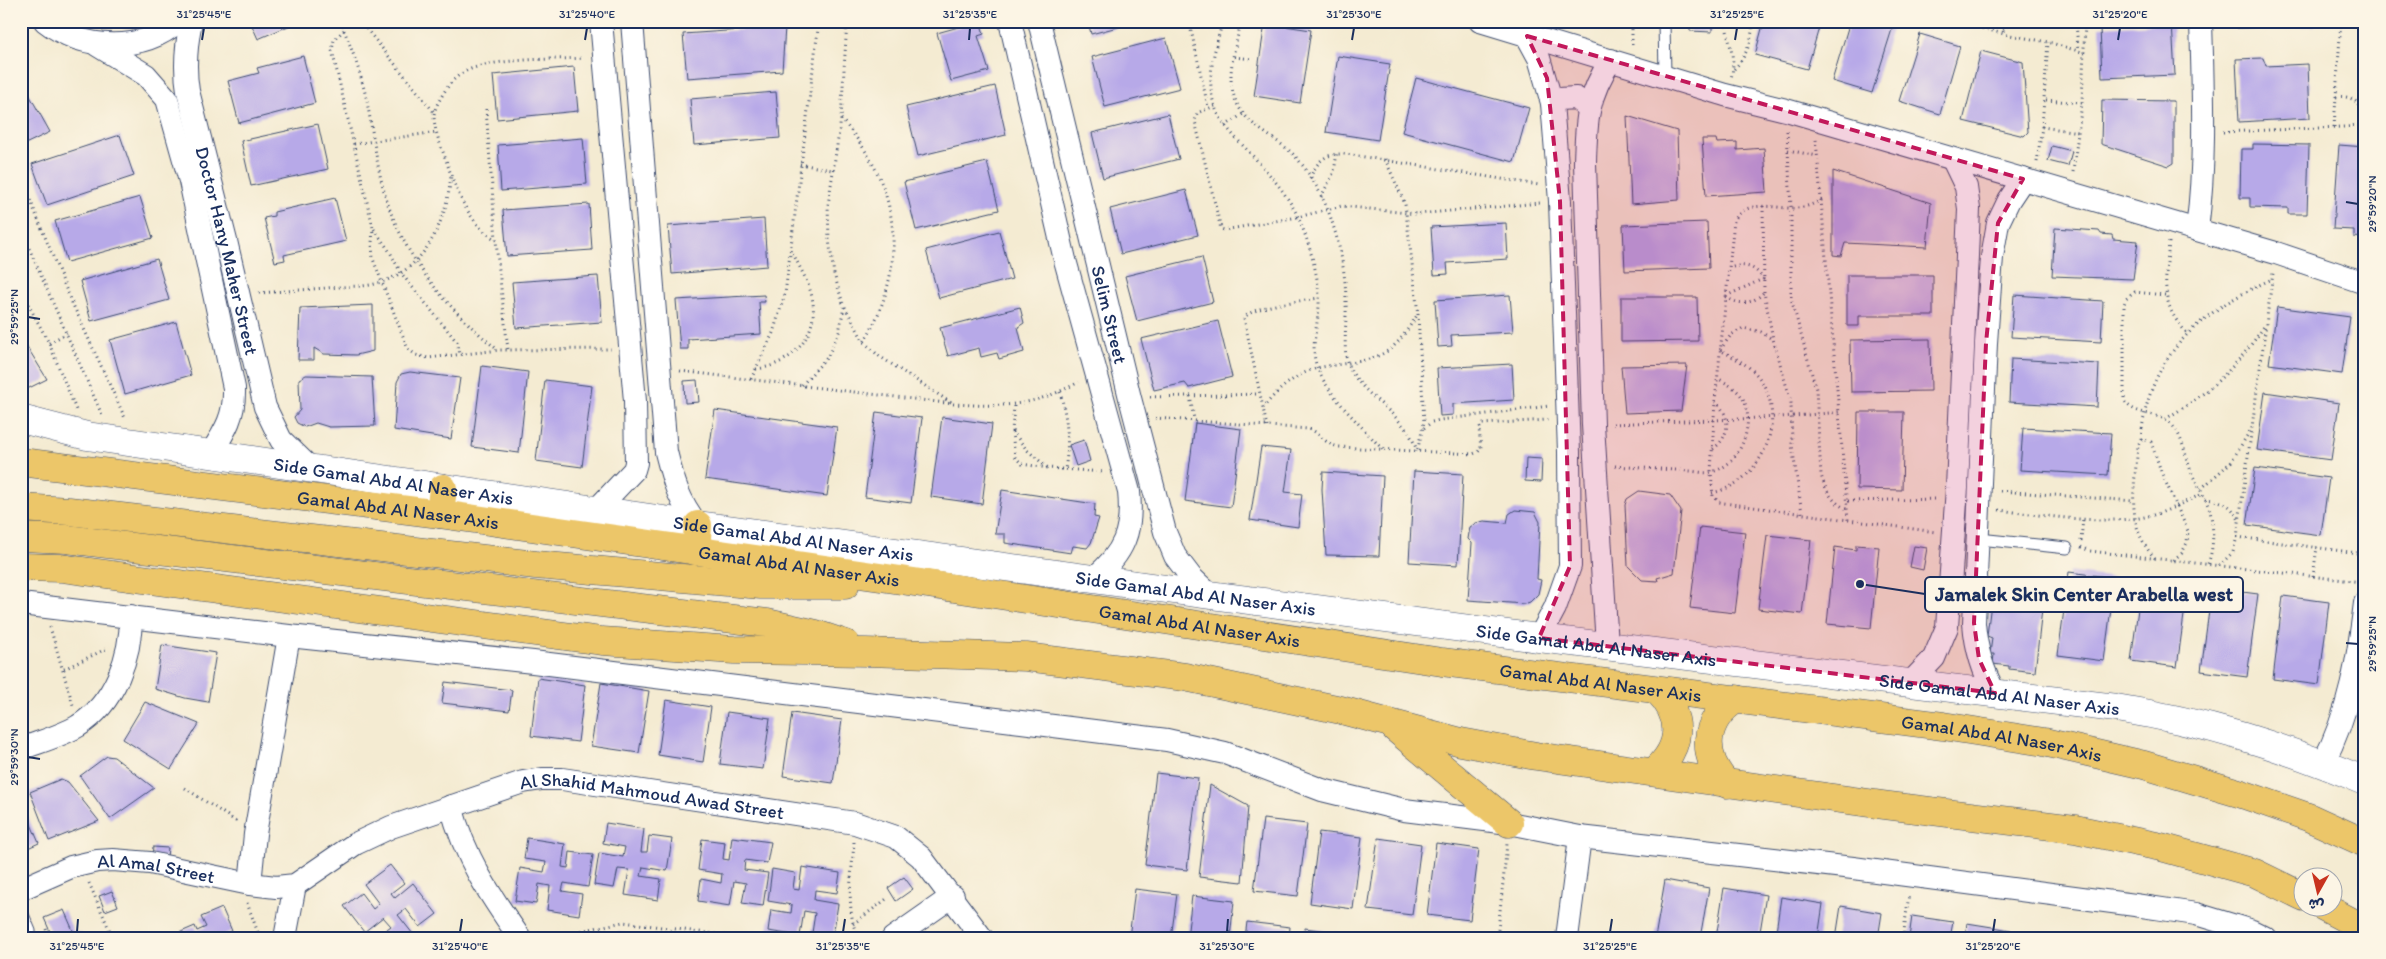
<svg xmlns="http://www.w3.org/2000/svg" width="2386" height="959" font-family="Itim,'Playpen Sans Arabic',sans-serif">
<rect width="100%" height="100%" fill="#fcf5e5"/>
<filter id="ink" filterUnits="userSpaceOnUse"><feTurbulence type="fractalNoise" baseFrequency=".02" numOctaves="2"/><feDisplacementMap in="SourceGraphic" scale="10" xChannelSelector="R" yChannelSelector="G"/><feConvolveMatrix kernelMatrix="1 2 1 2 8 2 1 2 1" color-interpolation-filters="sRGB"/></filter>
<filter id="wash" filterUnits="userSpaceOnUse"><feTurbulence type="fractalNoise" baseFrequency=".0096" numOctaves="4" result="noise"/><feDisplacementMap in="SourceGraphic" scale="20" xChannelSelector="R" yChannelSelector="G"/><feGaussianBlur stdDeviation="1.12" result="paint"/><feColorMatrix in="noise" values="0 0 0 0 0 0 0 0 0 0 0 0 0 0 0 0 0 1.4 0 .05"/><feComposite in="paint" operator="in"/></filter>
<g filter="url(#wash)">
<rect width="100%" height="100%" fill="#f4ebd2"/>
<g id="blocks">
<!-- building -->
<path fill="#b7a9e8" d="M250,21H300L258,39Z
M980,21L984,34L978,36L989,71L951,81L937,33Z
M1088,21H1137V22L1091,34Z
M1585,21H1609L1610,27L1585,28Z
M1690,21H1712V32L1690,31Z
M1764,21H1821L1807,69L1755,55Z
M1850,21H1877L1893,26L1872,93L1832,81Z
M2237,21H2314V26L2237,28Z
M1265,23L1311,30L1300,103L1254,96Z
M2172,23L2175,75L2102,78L2100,27Z
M785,27L782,71L687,78L683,34Z
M1920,34L1960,46L1940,114L1899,101Z
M1166,38L1180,88L1105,107L1092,57Z
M1981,51L2023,62L2028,132L2024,136L1963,121Z
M303,56L315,103L239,123L228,81L259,73L257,68Z
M1338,56L1390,64L1378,140L1326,132Z
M2263,58L2266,66L2308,64L2310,118L2239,122L2236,59Z
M574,67L578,111L497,119L493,75Z
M1416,78L1529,108L1514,162L1402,132Z
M21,80L50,132L21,146Z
M995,86L1006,135L918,156L906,107Z
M776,92L780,138L694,145L690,99Z
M2102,100L2174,101V163L2169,166L2101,144Z
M1168,114L1179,159L1103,178L1092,133Z
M1627,116L1677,131L1679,200L1631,204Z
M318,124L328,169L251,186L241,141Z
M120,135L134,176L47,205L32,164Z
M583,138L587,184L501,191L498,145Z
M1702,139H1716L1717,143L1737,142V150L1764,148L1767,192L1706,196Z
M2253,144L2309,145L2307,214H2288V208L2250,207V198H2240L2241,149H2253Z
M2339,145L2365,147V238L2354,237V230L2333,229Z
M2052,146L2072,151L2068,166L2048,161Z
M987,162L999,210L916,230L904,182Z
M1833,171L1931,203L1927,247L1845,243L1841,256L1833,255Z
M1186,190L1198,235L1121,254L1110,209Z
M140,197L153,238L67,262L55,221Z
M335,198L346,241L284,255L285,260L275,262L264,218L274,216V212Z
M589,204L592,250L507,256L503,210Z
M764,219L767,266L672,274L668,226Z
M1707,222L1709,268L1625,271L1623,225Z
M1506,223L1508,259L1447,263L1448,274L1434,275L1431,227Z
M2055,228L2099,231L2101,234L2112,235L2113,239L2138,241L2133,279L2052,276Z
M999,231L1012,279L939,298L926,250Z
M1202,257L1213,302L1137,321L1125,276Z
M157,259L169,300L91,321L80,281Z
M1847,275H1933V316H1859V326H1847Z
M598,276L602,322L516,328L512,282Z
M764,295L765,302H759L761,334L688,339V349H680L676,300Z
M1510,295L1513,332L1451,335L1452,346L1438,347L1435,300Z
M2014,295L2103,301L2101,342L2011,337Z
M1621,297H1697L1698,341L1621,342Z
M373,305V351L356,355L324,354L314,348V360H298L300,308Z
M1020,307L1024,323L1018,327L1024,352L999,359L997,353L981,357L979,348L948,356L940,328Z
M2277,307L2350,317L2342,374L2269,364Z
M1218,321L1232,377L1189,388L1185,383L1154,390L1141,339Z
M176,322L191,375L125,394L110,340Z
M21,337L47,379L21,392Z
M1930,339L1931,391L1851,392L1850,340Z
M2011,359L2099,364L2097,407L2009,402Z
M1512,364L1514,400L1453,404V415L1440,416L1437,368Z
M1687,365L1681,411L1625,413L1621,366Z
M482,366L528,372L519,453L472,447Z
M410,372L460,378L451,439L394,430L397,382L401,374Z
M306,375L372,377L375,426L329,427L316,423L305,427L297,423L294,417L300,410L299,379Z
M545,380L592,386L582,467L536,461Z
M697,380L699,402L685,403L684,381Z
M2265,392L2339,403L2331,460L2257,450Z
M715,410L837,427L827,496L705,479Z
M876,412L922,418L911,503L865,497Z
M1858,412H1904L1902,490L1857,489Z
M942,417L992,424L982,504L931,497Z
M1195,423L1241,429L1231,507L1185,501Z
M2023,428L2111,433L2108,475L2020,470Z
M1084,440L1090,461L1076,466L1069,445Z
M1261,447L1291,450L1285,492L1302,494L1298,527L1250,520Z
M1526,458L1542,459L1541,482L1525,481Z
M2255,468L2329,478L2321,535L2247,525Z
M1414,471L1463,474L1458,565L1409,562Z
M1323,472L1383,476L1379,556L1326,555L1322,489Z
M1002,490L1095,504L1094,517L1099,518L1091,543L1087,548L1073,546L1071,553L1005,543V534H995Z
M1639,491L1670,495L1681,511L1674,573L1657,578L1658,581L1642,580L1628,566L1625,505L1627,499Z
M1515,510L1535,512L1540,522L1537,579L1541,580L1538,594L1530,602L1524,604L1468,600L1472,543L1468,539L1470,527L1476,523L1484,521L1507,523L1509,514Z
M1700,527L1745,532L1735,613L1690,608Z
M1767,535L1811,540L1802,614L1758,609Z
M1856,545L1879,547L1871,628L1827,624L1835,547L1856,550Z
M1914,546L1927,548L1923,570L1910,567Z
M2069,572L2115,578L2104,661L2058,655Z
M2142,579L2188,585L2177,667L2131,661Z
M1993,586L2044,591L2035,672L2009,669V666L1993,664L1994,654H1990L1992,638L1987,636Z
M2212,588L2258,594L2247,677L2201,671Z
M2283,596L2329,602L2319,685L2273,679Z
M162,645L216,653L208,702L185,698L155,689Z
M538,678L585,685L578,742L531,736Z
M445,682L512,690L509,711L442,703Z
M601,683L649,691L639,753L591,746Z
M666,700L711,707L703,762L658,755Z
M145,702L199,724L171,769L123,739Z
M727,712L770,718L763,769L720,764Z
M792,713L842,720L833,783L783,776Z
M107,756L114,757L154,788L110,819L80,776Z
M1156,773L1198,778L1187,870L1145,865Z
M61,779L68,782L99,821L49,841L30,792Z
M1210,785L1248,806L1242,882L1199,877Z
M21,801L39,843L21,851Z
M1263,819L1307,824L1298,896L1254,891Z
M606,823L644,829L641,852H647L649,836L672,839L667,871L643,867L641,876L661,879L658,900L625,895L629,870L618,869L614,888L594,885L599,853L623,857L625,847L603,843Z
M1319,832L1362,837L1353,909L1310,903Z
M732,837L771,842L767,863L745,860L744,870L768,873L763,906L742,903L746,883L734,881L730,906L698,901L701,879L721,883L722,874L698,870L702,839L725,842L723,859L729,860Z
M527,838L565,844L562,867L568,868L570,852L593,855L588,887L564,883L562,891L582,894L579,915L547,910L550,886L539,884L536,904L515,901L520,868L544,872L546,862L524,859Z
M1378,838L1421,844L1412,915L1368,910Z
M1436,843L1479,849L1470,920L1427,915Z
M153,847L168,848L167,857L152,856Z
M390,865L404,883L391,893L395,898L413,883L437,914L420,927L406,909L398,915L413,934L409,938H375L391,926L383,917L364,932L344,906L361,893L373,909L379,904L364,884Z
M802,867L840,873L837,893L815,890L814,900L838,904L833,936L812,933L815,913L804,911L800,936L768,931L771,910L791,913L792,905L768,901L772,869L795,873L793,889L799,890Z
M904,877L913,889L896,901L888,888Z
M1665,880L1709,888L1700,938H1655Z
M1724,888L1766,895L1759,938H1716Z
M1135,889L1177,894L1171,938H1129Z
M112,891L118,906L105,911L99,896Z
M1192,896L1234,901L1230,938H1187Z
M1781,897L1823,904L1818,938H1775Z
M1841,906L1882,913L1878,938H1836Z
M222,908L232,931L217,938H167L195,926L197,931L206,927L201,917Z
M64,910L75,935L81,932L84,938H60L58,933L52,936L44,918Z
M1912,916L1953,922L1950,938H1909Z
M1247,922L1290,927L1289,938H1245Z
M1967,923L2011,930L2010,938H1965Z
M1305,928L1348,934V938H1304Z
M618,932L646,937V938H617Z"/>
</g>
</g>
<g filter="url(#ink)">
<use href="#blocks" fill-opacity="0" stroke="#3c4b6f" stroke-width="1"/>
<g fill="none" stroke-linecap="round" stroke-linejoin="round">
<defs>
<path id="service" d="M1664,21L1665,76
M1979,539L2067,548
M21,910L30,931V938"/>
<g id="minor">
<path d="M45,21C83,51 142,53 179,21"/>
<path id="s1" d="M191,21C186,45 184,67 188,91L226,241L265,407L281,440L309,467"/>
<path d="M632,21L666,452C673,480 679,502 698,525"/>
<path d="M1010,21L1065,260L1129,492C1133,531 1124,553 1094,578"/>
<path id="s2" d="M1039,21L1130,398L1165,532L1175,556L1191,577L1210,595"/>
<path d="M1480,21L1725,95L1786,110L2276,253L2365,283"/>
<path d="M1527,36L1539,58L1552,103L1560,201L1569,452L1570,566L1555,608L1539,638"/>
<path d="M97,45L146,75L167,99L190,181L234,388C235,415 226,430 211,453"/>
<path d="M1552,103L1559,99L1576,98L1589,108"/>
<path d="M2197,230C2206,160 2203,91 2201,21"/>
<path d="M597,509L634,470L636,463L635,401L601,21"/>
<path d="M21,604L289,636L533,662L1167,740L1225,753L1322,790L1404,810L1509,823L1580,837L1853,868L2135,905L2196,914L2252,931L2266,938"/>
<path d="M1607,645L1593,425L1585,163C1586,121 1587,96 1611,60"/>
<path d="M1911,682L1934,658L1947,627L1957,488L1969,209L1966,187L1953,160"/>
<path d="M1995,693C1982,670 1976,649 1974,623L1986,343L1992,257L1998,223L2009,200L2023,179"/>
<path d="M21,749C39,742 61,736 78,726C115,703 131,656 131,616"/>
<path d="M2323,763C2350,712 2358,659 2365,603"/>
<path d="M451,806C465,858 489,894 520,938"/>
<path d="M250,884L255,834L289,636"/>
<path id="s3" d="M21,889L71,867L97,861L113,860L150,863L250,884L276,887L295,885L355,844L391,827L523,782L542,779H562L855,823L896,837L921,857L982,938"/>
<path d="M285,938L295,885"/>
<path d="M893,938L953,896"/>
<path d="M1567,938L1580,837"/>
</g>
<g id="tertiary">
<path id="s4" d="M21,419L87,436L698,525L1210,595L1539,638L2116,708C2205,722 2282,746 2365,781"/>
</g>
<g id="primary">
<path id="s5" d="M21,462L440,514L894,579L1442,662L1943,726L2044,742L2144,765L2242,794L2308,817L2365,843"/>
<path d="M21,508L69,511L536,565L761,585H845"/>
<path d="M440,514L443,488"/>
<path d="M21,537L66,539L767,623L816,634L846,644"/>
<path d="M696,551L698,525"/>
<path d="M21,567L61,568L602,641L734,650L866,652L1026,657L1185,677L1341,710L1461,742L1536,756L1883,805L2075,829L2161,847L2255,873L2304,897"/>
<path d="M1395,728L1509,823"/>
<path d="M1655,771C1683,746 1683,716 1657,690"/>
<path d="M1727,784C1700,755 1703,721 1736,699"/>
<path d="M2322,906L2365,929"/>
</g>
</defs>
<!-- service casing -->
<use href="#service" stroke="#3c4b6f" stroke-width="13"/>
<!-- minor casing -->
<use href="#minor" stroke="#3c4b6f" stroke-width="24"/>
<!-- tertiary casing -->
<use href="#tertiary" stroke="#3c4b6f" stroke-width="29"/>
<!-- primary casing -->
<use href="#primary" stroke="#3c4b6f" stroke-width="29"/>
<!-- path -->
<path stroke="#3c4b6f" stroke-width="3" stroke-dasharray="1 4" stroke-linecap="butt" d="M340,21C351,46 360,71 366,97C373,131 376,165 386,198C405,260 449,310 498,350
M360,21L434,112
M1189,21L1208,107
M1223,21C1215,48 1205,80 1215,107C1222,125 1236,138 1249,152C1268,172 1287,193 1299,219C1308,240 1319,276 1319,299C1320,321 1309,346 1317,367C1328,396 1362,426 1383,450
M1241,21C1237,42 1228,67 1232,88C1238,123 1269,132 1292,153C1310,171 1326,201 1333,225C1341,250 1346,277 1346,303C1347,321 1342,353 1349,367C1365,400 1408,415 1417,452
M1726,21C1727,42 1737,57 1731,78
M1953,21L2004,34L2048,42L2085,53
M1973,21L1974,27
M2001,21L2004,34
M2076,21L2078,50
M2003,29L2018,21
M344,30L334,40L332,50L373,228L372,243L373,259L408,349L416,355L428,358L500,350L611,349
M1632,45V21
M1234,57L1252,59
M1734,69C1747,56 1752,40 1753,21
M2336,97C2355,94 2367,108 2362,126
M2046,100L2082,103
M1215,106L1197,113L1195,121L1221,229L1224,230L1298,217L1342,206L1417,214L1540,203
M486,109L497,252L508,350
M841,119C901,186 910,264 864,342
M1225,126L1243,114
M2042,127L2048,42
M2334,127L2341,21
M1787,131L1791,208V298L1816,389L1821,475C1826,491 1832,503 1849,510
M2223,132L2365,126
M1816,140L1848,520
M354,144L437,132
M1788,150L1817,156
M1385,159L1405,204L1418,314L1424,422L1417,452
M2037,162L2042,127L2079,132
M800,164L832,170
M2073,172L2082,103L2085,21
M21,177L68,294L125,418
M1310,178C1318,160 1325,153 1346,154L1539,185
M1321,197L1334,172L1337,153
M1822,200C1813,204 1805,208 1795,208C1775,209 1746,198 1734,221L1715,401L1711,472L1713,496L1719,502L1724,503L1936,532
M1763,206L1764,292L1773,339L1791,402L1792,445L1802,513
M374,229L390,252L401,273L457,342L460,354
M21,230L102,415
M497,240C472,228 458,195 449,169C444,152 434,134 434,115C435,107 439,101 443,94C448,86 453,79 461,74C486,57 553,60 584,58
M2169,242C2166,280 2158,304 2188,334
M21,291L49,343L76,410
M259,293C286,291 313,289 340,287C352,286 366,287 378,283C426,270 447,220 451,175
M2165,295L2135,292L2126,299L2124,304V399C2130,414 2151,412 2164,419C2183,428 2185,459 2193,476C2199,488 2206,498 2210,511C2214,529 2214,547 2208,564
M1726,296L1763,279C1755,266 1744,263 1730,268
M1726,297C1740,306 1753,304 1764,292
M845,307L864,342L879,356L953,404
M49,343L67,333
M756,369C794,365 822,332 811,293C807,279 798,265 792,251
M680,371L954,404C1005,407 1032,407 1079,382
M751,379L773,333L785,294L819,21
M802,385L828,356L839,332L844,307L834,274L829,240L828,205L841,119L847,21
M1060,392C1067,418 1070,442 1065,469
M1190,396L1194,419
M1150,397L1259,394
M1014,406L1012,431L1027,450L1048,468L1104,472
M1263,408C1277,390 1299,371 1322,367C1343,363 1370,363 1389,350C1400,342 1410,326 1418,314
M1155,418L1309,429C1321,433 1322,443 1339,447L1473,454L1478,452L1481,448L1479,429L1482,424L1548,420
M2165,419C2207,395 2238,366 2265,325
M1613,424C1689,420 1765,420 1839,412
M1267,427L1244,318C1254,305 1302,301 1319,298
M1424,428L1432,422L1440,420L1549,406
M1012,432L1015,457L1022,464L1048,468
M2141,439C2148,355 2200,312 2272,279
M1713,449C1730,437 1732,415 1715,402
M1615,466C1639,468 1664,469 1688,471C1695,471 1705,474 1711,472C1739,466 1754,428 1745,403C1740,390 1728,384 1717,378
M2201,489L2231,462L2250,431
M2000,491L2134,501
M1712,493C1761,483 1789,421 1760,379C1750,365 1735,358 1720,350L1731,335L1743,328L1761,332L1772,339
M2205,499C2223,501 2230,503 2239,520
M1848,501L1937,499
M1999,510C2039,515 2110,526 2149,516C2168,512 2185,501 2203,494
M2237,537L2365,554
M2081,541L2083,518
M2081,547L2090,551L2362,582
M2155,558C2124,526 2135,485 2138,445L2142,439L2151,442L2162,474L2188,531L2187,543L2182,553L2173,560
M2219,566L2233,552L2237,537L2273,273
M2313,577L2317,547
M50,627L73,705
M64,669L108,648
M185,788L237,822
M854,842C852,874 845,908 858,938
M89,883L113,938
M247,903L260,938
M853,924L888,898
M46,929L49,938
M1498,930L1507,844
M547,938L623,922L745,938
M675,938L676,929
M1903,938L1909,894"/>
<!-- service -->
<use href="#service" stroke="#fff" stroke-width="11"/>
<!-- minor -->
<use href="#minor" stroke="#fff" stroke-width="22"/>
<!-- tertiary -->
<use href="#tertiary" stroke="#fff" stroke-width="28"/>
<!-- primary -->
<use href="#primary" stroke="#ecc669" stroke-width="28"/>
</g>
</g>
<!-- marked area -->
<path fill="#c2185b" fill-opacity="0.2" stroke="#c2185b" stroke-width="4" stroke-dasharray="10 6" stroke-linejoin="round" d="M1527,36L2023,179L1998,223L1986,343L1974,623L1979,659L1995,693L1539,638L1570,566L1560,201L1547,78Z"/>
<!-- ticks -->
<path fill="none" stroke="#1b2f5e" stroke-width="2" d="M202,40L204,28M585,40L587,28M969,40L970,28M1352,40L1354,28M1735,40L1737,28M2118,40L2120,28M2346,202L2358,204M28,317L40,319M2346,643L2358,644M28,757L40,759M77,932L78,919M460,932L462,919M843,932L845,919M1227,932L1228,919M1610,932L1612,919M1993,932L1995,919"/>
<g text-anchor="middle" stroke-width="4" stroke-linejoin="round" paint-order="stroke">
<!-- street labels -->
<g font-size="19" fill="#1b2f5e" stroke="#fcf5e5">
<text dy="7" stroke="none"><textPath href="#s1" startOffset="235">Doctor Hany Maher Street</textPath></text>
<text dy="7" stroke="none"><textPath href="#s2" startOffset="302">Selim Street</textPath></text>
<text dy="7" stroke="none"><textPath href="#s4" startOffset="378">Side Gamal Abd Al Naser Axis</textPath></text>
<text dy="7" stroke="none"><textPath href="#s5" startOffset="380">Gamal Abd Al Naser Axis</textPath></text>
<text dy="7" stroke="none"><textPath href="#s4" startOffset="782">Side Gamal Abd Al Naser Axis</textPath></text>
<text dy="7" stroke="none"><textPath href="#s5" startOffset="785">Gamal Abd Al Naser Axis</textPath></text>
<text dy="7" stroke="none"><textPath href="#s4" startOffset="1188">Side Gamal Abd Al Naser Axis</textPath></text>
<text dy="7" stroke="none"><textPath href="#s5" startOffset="1190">Gamal Abd Al Naser Axis</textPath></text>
<text dy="7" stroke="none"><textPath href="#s4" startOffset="1592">Side Gamal Abd Al Naser Axis</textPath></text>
<text dy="7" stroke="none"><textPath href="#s5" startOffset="1595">Gamal Abd Al Naser Axis</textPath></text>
<text dy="7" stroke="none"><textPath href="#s4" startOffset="1998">Side Gamal Abd Al Naser Axis</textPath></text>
<text dy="7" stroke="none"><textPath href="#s5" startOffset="2000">Gamal Abd Al Naser Axis</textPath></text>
<text dy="7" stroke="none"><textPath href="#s3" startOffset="664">Al Shahid Mahmoud Awad Street</textPath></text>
<text dy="7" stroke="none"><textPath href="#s3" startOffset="141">Al Amal Street</textPath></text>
</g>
</g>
<!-- callouts -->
<path fill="none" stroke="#1b2f5e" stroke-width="2" d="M1860 584L1925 594"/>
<circle fill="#1b2f5e" stroke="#fcf5e5" stroke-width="2" cx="1860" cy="584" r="5"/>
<rect fill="#fcf5e5" stroke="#1b2f5e" stroke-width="2" x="1925" y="577" width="318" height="35" rx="5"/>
<g font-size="20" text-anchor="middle" font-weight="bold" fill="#1b2f5e">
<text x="2084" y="601">Jamalek Skin Center Arabella west</text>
</g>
<!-- margin -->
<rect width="2386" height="959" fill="none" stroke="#fcf5e5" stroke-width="55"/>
<!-- north arrow -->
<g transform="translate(2318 892) rotate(188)"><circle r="24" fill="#fcf5e5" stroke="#a2a6af"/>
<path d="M0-4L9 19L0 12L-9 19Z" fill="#c8321e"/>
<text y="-8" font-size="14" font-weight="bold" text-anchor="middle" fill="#1b2f5e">ش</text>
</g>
<rect x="28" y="28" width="2330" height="904" fill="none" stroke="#1b2f5e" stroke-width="2"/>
<g font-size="12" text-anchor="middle" fill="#1b2f5e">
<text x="204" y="18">31°25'45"E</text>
<text x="587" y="18">31°25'40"E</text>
<text x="970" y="18">31°25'35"E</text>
<text x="1354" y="18">31°25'30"E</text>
<text x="1737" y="18">31°25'25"E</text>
<text x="2120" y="18">31°25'20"E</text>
<text transform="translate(2372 204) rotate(-90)" y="4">29°59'20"N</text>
<text transform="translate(14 317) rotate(-90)" y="4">29°59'25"N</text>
<text transform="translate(2372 644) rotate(-90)" y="4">29°59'25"N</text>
<text transform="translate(14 757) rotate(-90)" y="4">29°59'30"N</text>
<text x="77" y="950">31°25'45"E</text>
<text x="460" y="950">31°25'40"E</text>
<text x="843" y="950">31°25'35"E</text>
<text x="1227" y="950">31°25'30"E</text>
<text x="1610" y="950">31°25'25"E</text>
<text x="1993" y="950">31°25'20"E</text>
</g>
</svg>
